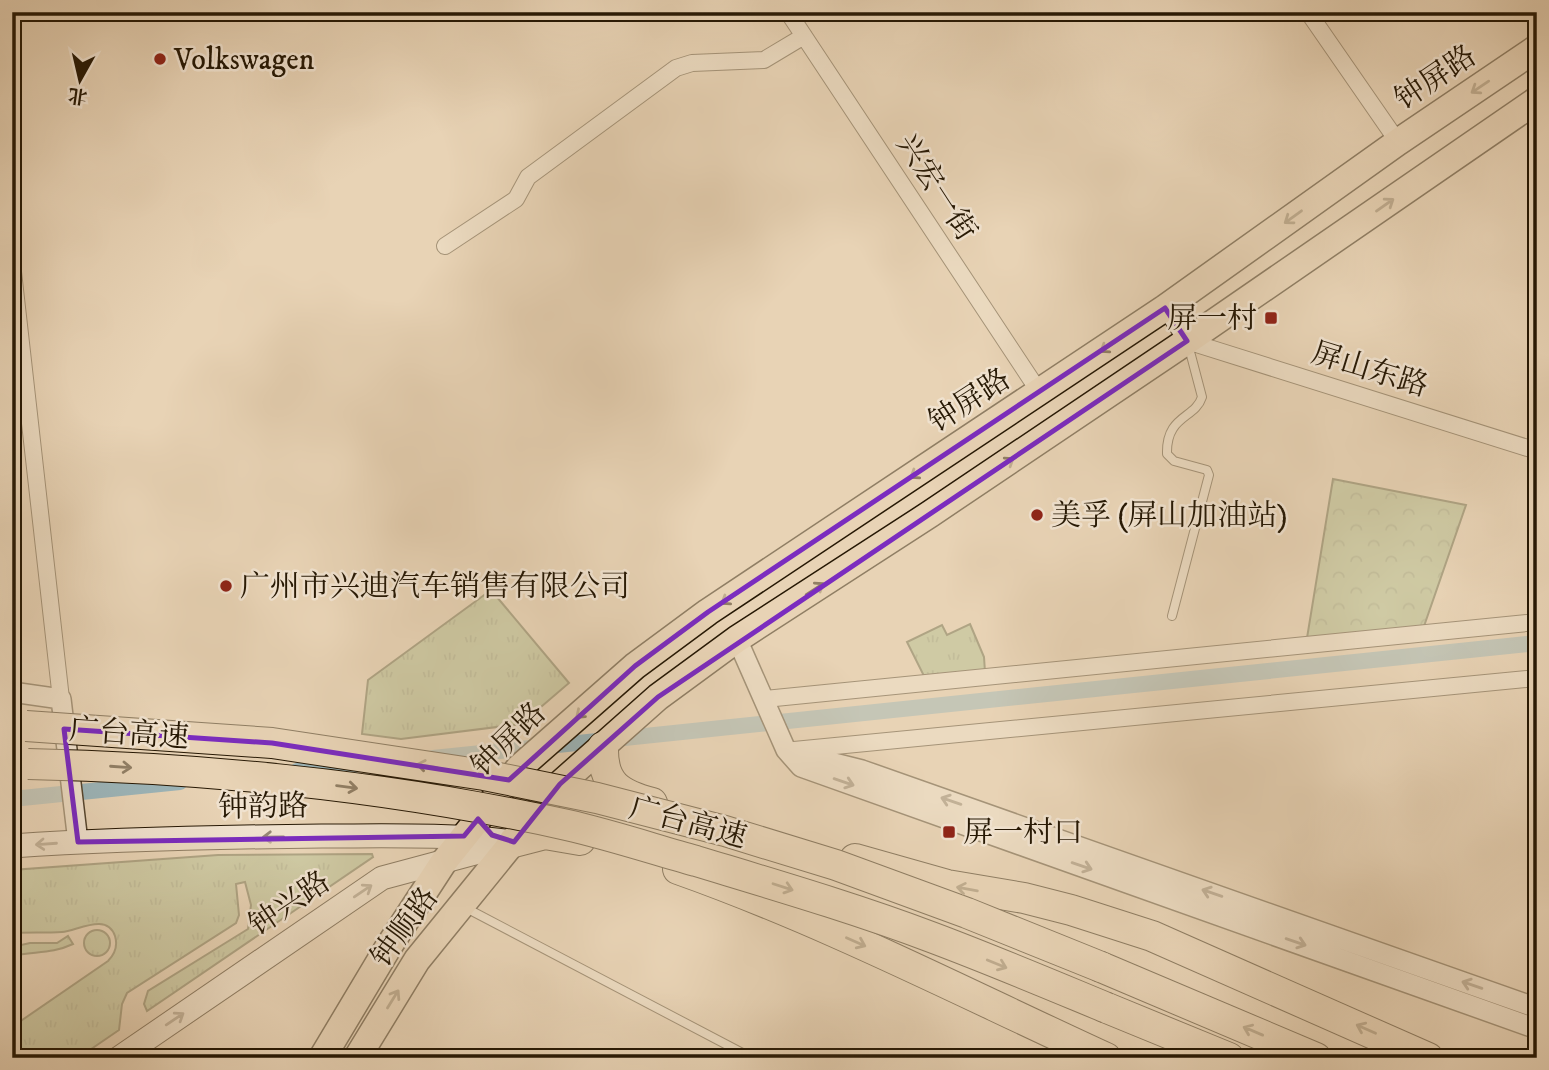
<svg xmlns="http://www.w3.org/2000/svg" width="1549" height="1070" font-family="'IM FELL DW Pica','Noto Serif SC',serif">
<defs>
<pattern id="grass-tufts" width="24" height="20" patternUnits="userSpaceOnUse" patternTransform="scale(1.75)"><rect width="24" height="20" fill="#b1be91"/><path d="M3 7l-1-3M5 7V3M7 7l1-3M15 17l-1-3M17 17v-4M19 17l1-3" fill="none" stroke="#98a37b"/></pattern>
<pattern id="forest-crowns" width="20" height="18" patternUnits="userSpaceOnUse" patternTransform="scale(1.75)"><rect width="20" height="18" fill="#b1be91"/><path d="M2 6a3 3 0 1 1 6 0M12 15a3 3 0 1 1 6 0" fill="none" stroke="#98a37b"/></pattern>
</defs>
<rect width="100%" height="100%" fill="#e8d3b5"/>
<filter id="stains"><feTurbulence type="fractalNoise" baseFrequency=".00286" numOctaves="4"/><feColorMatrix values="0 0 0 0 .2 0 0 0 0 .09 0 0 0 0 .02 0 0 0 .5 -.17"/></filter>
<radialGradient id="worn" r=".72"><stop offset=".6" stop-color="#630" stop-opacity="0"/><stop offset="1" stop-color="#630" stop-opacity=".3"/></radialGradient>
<!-- grass -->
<path fill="url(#grass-tufts)" stroke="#6c6b4a" stroke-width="2" d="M491,590L569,683L521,724L401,739L362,734L368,680Z
M970,624L984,657L985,672L925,678L907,642L942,625L947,635Z
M372,854L373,857L147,1011L144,1004L148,991L248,929L251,905L245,882L236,884L239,915L236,923L127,993L122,1004L119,1030L78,1058H12V1027L108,961C115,954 118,946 115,936C107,912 77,931 62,932C45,933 29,932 12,933V870L218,855Z
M84 943a13 13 0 1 1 26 0a13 13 0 1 1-26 0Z
M68,936L73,944C52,954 34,951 12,956V947L30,943H57Z"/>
<!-- forest -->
<path fill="url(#forest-crowns)" stroke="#6c6b4a" stroke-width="2" d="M1333,479L1466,505L1423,629L1307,638Z"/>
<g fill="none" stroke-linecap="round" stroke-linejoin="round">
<!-- canal -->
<path stroke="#9cb5b9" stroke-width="16" d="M433,758L1537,643
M297,771L355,765
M12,799L180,782"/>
<defs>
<path id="service" d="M1172,616L1209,475L1207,470L1174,461L1167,454C1166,415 1195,419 1202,397L1188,344
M466,908L752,1058"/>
<path id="minor" d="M788,12L1040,393
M1308,12L1398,142
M445,246L516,199L528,177L676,68L692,63L764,60L804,36
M12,263L61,699
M1165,308L1187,341L1537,451
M765,699L1537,622
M794,750L1537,678"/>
<path id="tertiary" d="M737,639L786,750L801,767L1537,1029
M12,692L61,699L78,842
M790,752L862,770L1537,1008"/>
<path id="secondary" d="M12,846C115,839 219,837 322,836C386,836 450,834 514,842
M119,1058L382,878L505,845"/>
<path id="trunk" d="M322,1058L389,946L443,863L519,768L635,666L708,612L1165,308L1398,142L1537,48
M357,1058L417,960L560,784L658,697L737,639L930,514L1187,341L1537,100"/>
<path id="motorway" d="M603,747C602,784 619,794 652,803
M514,842L545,834L580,840
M855,859L947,885L1024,898L1071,910L1152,936L1428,1058
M678,869C825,921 964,993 1106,1058
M1101,967L1316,1058
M1107,1008L1229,1058"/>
</defs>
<!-- service casing -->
<use href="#service" stroke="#564730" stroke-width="10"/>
<!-- minor casing -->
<use href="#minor" stroke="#564730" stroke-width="18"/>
<!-- tertiary casing -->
<use href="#tertiary" stroke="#564730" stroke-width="22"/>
<!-- secondary casing -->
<use href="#secondary" stroke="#261804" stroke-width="25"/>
<!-- trunk casing -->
<use href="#trunk" stroke="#261804" stroke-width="29"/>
<!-- motorway casing -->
<use href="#motorway" stroke="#261804" stroke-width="32"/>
<!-- service -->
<use href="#service" stroke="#f0e2cf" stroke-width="8"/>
<!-- minor -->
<use href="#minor" stroke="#f0e2cf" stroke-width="16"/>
<!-- tertiary -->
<use href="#tertiary" stroke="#f0e2cf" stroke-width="19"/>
<!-- secondary -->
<use href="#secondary" stroke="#f0e2cf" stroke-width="23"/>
<!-- trunk -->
<use href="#trunk" stroke="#e8d3b5" stroke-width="26"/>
<!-- motorway -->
<use href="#motorway" stroke="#e8d3b5" stroke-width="30"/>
<defs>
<path id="motorway-bridge" d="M26,726L272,743L484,775L597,798L725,831L836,865L967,913L1101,967
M28,764C209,768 390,786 567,825C611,835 653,849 696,861C775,885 854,908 931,937C990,959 1049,984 1107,1008"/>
</defs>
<!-- motorway-bridge casing -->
<use href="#motorway-bridge" stroke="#261804" stroke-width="32" stroke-linecap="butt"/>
<!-- motorway-bridge -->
<use href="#motorway-bridge" stroke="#e8d3b5" stroke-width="30"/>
</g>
<!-- one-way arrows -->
<defs><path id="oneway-shaft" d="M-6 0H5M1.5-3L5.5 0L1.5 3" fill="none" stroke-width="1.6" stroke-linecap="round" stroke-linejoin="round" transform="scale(1.75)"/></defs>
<g stroke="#917f65">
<use href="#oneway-shaft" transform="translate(1480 87) rotate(146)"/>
<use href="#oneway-shaft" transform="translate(1385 205) rotate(-35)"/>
<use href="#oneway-shaft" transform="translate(1293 217) rotate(144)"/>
<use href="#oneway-shaft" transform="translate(1109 346) rotate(146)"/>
<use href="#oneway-shaft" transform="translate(1005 464) rotate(-34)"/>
<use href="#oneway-shaft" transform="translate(919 472) rotate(147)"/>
<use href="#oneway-shaft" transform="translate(815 589) rotate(-33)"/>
<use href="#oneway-shaft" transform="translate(730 598) rotate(147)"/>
<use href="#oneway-shaft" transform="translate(584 711) rotate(139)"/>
<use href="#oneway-shaft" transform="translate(427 766) rotate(-171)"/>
<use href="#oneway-shaft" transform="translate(121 767) rotate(4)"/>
<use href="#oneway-shaft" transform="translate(347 787) rotate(7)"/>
<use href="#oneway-shaft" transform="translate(783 887) rotate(18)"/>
<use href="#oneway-shaft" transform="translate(967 889) rotate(-170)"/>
<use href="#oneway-shaft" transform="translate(856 942) rotate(24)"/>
<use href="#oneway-shaft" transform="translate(997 964) rotate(22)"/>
<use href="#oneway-shaft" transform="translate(393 999) rotate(-58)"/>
<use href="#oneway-shaft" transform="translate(1366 1029) rotate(-156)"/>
<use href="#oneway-shaft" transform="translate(1253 1031) rotate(-157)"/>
</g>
<g stroke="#958774">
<use href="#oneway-shaft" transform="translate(844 782) rotate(19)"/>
<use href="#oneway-shaft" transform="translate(951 801) rotate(-161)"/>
<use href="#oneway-shaft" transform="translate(273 837) rotate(179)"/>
<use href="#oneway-shaft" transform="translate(46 844) rotate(176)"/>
<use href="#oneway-shaft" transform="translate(1082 866) rotate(19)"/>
<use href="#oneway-shaft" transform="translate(363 891) rotate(-34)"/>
<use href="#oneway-shaft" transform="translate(1212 893) rotate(-161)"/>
<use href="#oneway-shaft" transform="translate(1296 942) rotate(19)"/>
<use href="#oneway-shaft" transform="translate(1472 985) rotate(-161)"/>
<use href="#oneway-shaft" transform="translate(175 1019) rotate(-34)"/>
</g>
<!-- marked area -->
<path d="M0 0H1549V1070H0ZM1165,308L1187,341L658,697L560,784L514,842L492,835L478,819L464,836L78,842L64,729L272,743L509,780L635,666L708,612Z" fill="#e8d3b5" fill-opacity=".55" fill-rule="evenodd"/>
<path fill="none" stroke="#7b2cbf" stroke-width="5" stroke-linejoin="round" d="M1165,308L1187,341L658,697L560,784L514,842L492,835L478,819L464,836L78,842L64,729L272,743L509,780L635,666L708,612Z"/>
<!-- markers -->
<g fill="#8f2418" stroke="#f0e2cf" stroke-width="2.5">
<circle cx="160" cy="59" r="7"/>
<rect x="1264" y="311" width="14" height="14" rx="3.5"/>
<circle cx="1037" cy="515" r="7"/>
<circle cx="226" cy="586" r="7"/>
<rect x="942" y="825" width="14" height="14" rx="3.5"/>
</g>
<g text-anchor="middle" stroke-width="5" stroke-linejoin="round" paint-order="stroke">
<!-- poi labels -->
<g font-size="30" fill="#261804" stroke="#f0e2cf" text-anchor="start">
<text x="174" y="69">Volkswagen</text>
<text x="1257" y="328" text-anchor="end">屏一村</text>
<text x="1051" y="525">美孚 (屏山加油站)</text>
<text x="240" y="596">广州市兴迪汽车销售有限公司</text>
<text x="963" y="842">屏一村口</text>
</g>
<!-- street labels -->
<g font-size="30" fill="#261804" stroke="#f0e2cf">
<text transform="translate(1435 77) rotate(-34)" y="10">钟屏路</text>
<text transform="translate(937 187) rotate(57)" y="10">兴宏一街</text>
<text transform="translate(1370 369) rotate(17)" y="10">屏山东路</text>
<text transform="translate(969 400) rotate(-33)" y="10">钟屏路</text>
<text transform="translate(129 733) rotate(4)" y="10">广台高速</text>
<text transform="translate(508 739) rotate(-45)" y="10">钟屏路</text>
<text transform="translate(263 806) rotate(-1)" y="10">钟韵路</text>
<text transform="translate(688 822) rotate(15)" y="10">广台高速</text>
<text transform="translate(289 903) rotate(-34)" y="10">钟兴路</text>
<text transform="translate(404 927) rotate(-54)" y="10">钟顺路</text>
</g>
</g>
<!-- margin -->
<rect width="1549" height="1070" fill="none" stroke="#e8d3b5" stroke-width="42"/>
<rect x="14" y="14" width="1521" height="1042" fill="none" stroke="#261804" stroke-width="3.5"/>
<rect x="21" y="21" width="1507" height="1028" fill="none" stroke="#261804" stroke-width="2"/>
<!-- north arrow -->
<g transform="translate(80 80) rotate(188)" stroke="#f0e2cf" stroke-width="5" paint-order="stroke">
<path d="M0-5L12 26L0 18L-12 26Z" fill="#261804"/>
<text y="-10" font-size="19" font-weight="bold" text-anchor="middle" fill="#261804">北</text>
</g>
<rect width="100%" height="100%" filter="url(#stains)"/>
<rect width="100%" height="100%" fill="url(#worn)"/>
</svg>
